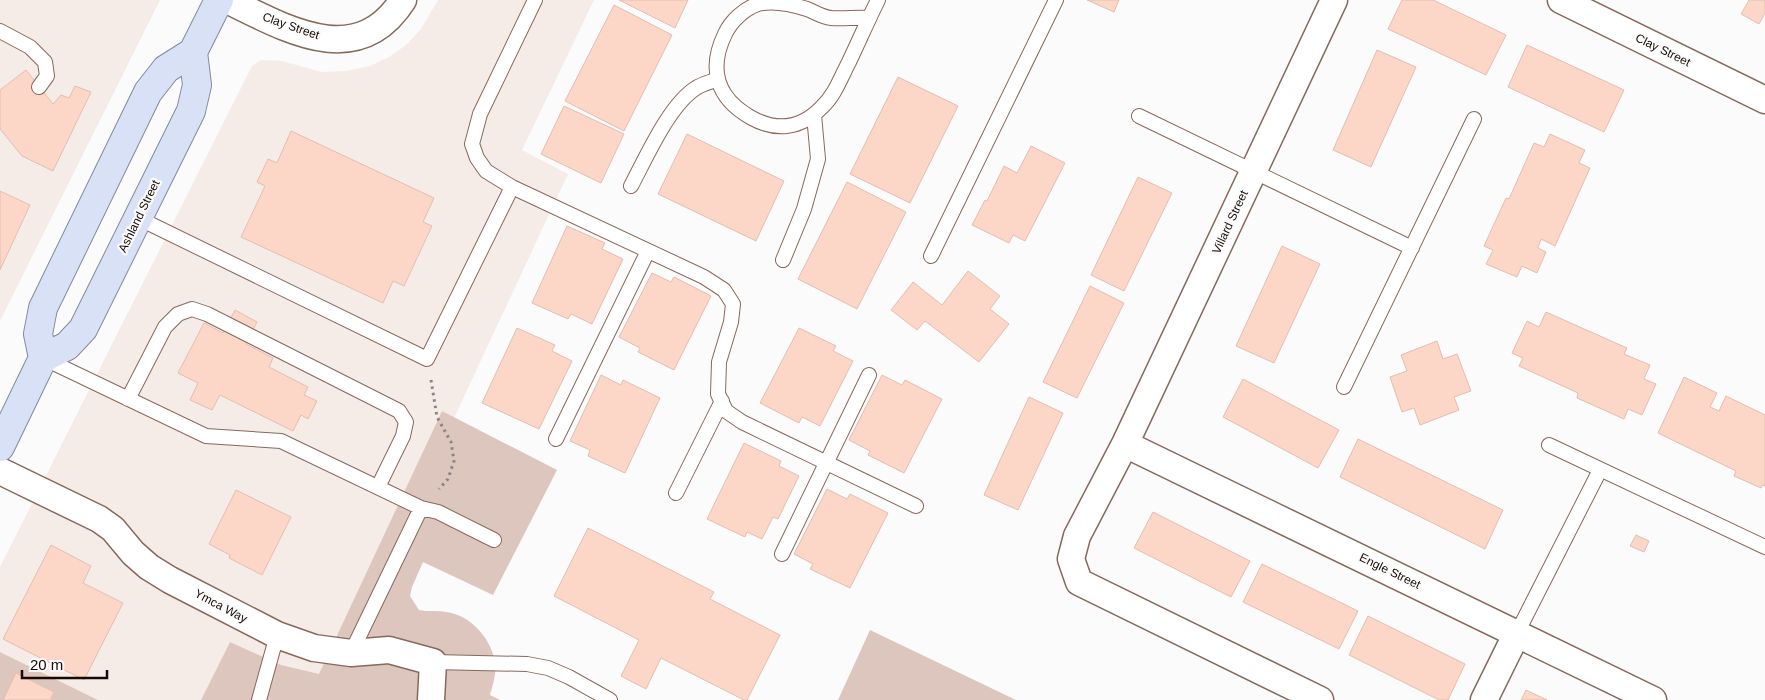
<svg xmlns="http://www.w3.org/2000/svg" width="1765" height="700" font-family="Arial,sans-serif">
<rect width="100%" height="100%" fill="#fbfbfb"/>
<!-- built -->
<path fill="#f5ece8" d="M0,0H160L0,321Z
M438,0H594L522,150L568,174L454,418L442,411L319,675L281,665L230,642L201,700H98L0,652V567L252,66L261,60L282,61L322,72L346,71L370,66L389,57L406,45L421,29Z"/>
<!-- green -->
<path fill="#ddc6bd" d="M442,411L557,470L493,595L423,562L412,587L410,596L419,610C428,612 437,610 446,612C470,615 490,637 495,661C497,672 493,684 490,695L500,700H201L230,642L281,665L319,674Z
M870,630L1016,700H838Z
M0,652L98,700H0Z"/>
<!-- building -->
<path fill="#fcd7c8" stroke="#e3beb0" d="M619,0H688L675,28Z
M1087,0H1119L1114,12Z
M1402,0H1433L1506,35L1486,75L1388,29Z
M1749,0H1765V13L1759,24L1741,14Z
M614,5L672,35L624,131L565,101Z
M1527,45L1624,90L1604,132L1508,87Z
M1377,50L1416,67L1371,167L1333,150Z
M26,70L53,104L61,95L69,98L75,86L91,92L53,171L22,156L0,129V90Z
M898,77L958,106L910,203L850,174Z
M564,106L624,134L601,183L541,154Z
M291,131L434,198L423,222L432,226L404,286L393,281L383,303L241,237L265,186L257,182L268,159L277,163Z
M687,134L784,181L756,241L658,194Z
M1550,134L1585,150L1579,163L1590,168L1555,246L1541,239L1538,248L1546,252L1537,273L1522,266L1517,277L1486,264L1493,250L1484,246L1506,198L1509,199L1534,143L1544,147Z
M1031,146L1065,163L1025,241L1013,235L1009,243L972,225L985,200L987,201L1004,166L1017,173Z
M1138,177L1172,193L1124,291L1091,275Z
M847,182L906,212L857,309L798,279Z
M0,191L30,205L0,270Z
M567,226L605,243L602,249L623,259L592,324L571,314L568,319L532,303Z
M1282,246L1320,264L1274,363L1236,346Z
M968,271L1000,296L990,309L1009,324L979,362L925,321L917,330L891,310L913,282L942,305Z
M652,273L671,282L674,277L711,296L674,370L638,352L640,348L619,337Z
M1090,286L1124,303L1077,398L1043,382Z
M235,310L257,322L246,344L273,358L269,367L308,387L304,395L317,401L308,419L301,415L293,431L220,395L212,410L190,400L198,383L178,373L204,323L223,333Z
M1546,312L1627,348L1624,354L1650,365L1644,379L1656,384L1642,415L1628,409L1624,419L1577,398L1578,393L1519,366L1523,358L1512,353L1527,321L1539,327Z
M517,328L555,345L552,351L572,361L539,429L482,403Z
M799,328L836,346L833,351L853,361L820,426L802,417L799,423L760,403Z
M1437,341L1443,359L1457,354L1471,391L1454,397L1459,410L1420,425L1414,408L1402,412L1390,377L1407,371L1401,355Z
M601,375L621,385L623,380L660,398L625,473L588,456L590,450L570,441Z
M882,375L902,385L905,380L942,399L904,473L868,455L870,451L849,440Z
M1684,377L1717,393L1710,407L1719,411L1726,396L1765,415V486L1762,485L1761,488L1734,476L1736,471L1658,433Z
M1243,379L1339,430L1318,468L1223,417Z
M1029,397L1063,413L1018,510L984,495Z
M1358,439L1503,510L1485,549L1340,477Z
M744,443L781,461L779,466L799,476L778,519L773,517L762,539L747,532L745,537L707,519Z
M827,489L847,499L850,494L888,513L850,588L810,569L813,564L794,554Z
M236,490L291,517L262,575L229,558L230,555L209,544Z
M1153,512L1250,561L1231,597L1134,548Z
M588,528L714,592L710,599L780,635L747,700H744L661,658L646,689L621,676L639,640L554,596Z
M1636,535L1649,541L1644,552L1630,546Z
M51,545L91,566L83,583L123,603L84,680L3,639Z
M1262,564L1358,611L1339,649L1243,602Z
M1368,616L1465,664L1448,700H1439L1349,655Z
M16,673L54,692L50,700H3Z
M1526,690L1547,700H1521Z"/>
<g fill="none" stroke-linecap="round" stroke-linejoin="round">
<defs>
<path id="service" d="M535,0L480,114L472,144L477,158L486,171L512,187L704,277L724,290L733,304L731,322L719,362L718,394L726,411L742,422L916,506
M869,18C857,17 844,19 831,18C822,17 815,12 807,9C791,4 774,0 758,4C744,9 731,21 725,34C708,69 717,98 750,117C776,132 801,129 822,107C835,95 841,77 849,62C859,41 868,20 878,0
M0,31L30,47L45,62L47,76L39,87
M1139,116L1412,248
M631,186C646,158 669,105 696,88C702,84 711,82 718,79
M138,218L427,359L512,187
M931,256L1056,0
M783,260L804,209L818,159L814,115
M43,358L206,436L281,441L421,508L438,512L494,540
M1344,387L1474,119
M128,399L165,327L178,314L192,309L207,314L399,411L406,422L403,436L378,487
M556,439L648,251
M1549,445L1765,547
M676,493L722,401
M782,554L869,375
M1517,633L1600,470
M351,653L421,508
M433,662L527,664L548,668L569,677L610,700
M259,700L277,635"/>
<path id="minor" d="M227,0C285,28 357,72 403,0
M1561,0L1765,100
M1125,444L1653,700
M0,471L99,519L113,529L133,553L149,567L170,580L277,635L314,648L351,653L389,650L433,662L431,700
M1320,700L1079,582L1071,559L1077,536L1125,444L1334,0
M1484,700L1517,633"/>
<path id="primary" d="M43,358L38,334L43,308L148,92L166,69L193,52L219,0
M0,447L43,358L67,346L83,329L191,111L197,85L193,52"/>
</defs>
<!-- service casing -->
<use href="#service" stroke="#89685b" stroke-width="16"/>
<!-- minor casing -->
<use href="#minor" stroke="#89685b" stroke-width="29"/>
<!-- primary casing -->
<use href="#primary" stroke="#83899e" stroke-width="30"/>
<!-- path -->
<path stroke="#8a8583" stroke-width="3" stroke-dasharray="2.5 4" stroke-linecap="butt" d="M431,380L437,417L451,442L454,461L448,479L439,489"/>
<!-- service -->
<use href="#service" stroke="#fff" stroke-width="14"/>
<!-- minor -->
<use href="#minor" stroke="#fff" stroke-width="26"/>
<!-- primary -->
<use href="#primary" stroke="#d8e1f6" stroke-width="28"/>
</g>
<g text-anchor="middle" stroke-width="4.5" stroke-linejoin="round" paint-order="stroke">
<!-- street labels -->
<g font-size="12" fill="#150a06" stroke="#fbfbfb">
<text transform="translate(291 26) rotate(19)" y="4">Clay Street</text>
<text transform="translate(1663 50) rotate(26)" y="4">Clay Street</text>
<text transform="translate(139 216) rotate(-64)" y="4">Ashland Street</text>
<text transform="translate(1230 222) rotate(-65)" y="4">Villard Street</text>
<text transform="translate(1390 571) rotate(26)" y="4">Engle Street</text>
<text transform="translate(221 606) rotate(28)" y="4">Ymca Way</text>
</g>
</g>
<!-- scale -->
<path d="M22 670v8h85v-8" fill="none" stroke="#150a06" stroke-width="2.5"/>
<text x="30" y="670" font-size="15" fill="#150a06" stroke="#fbfbfb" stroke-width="4" paint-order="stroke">20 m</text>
</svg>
